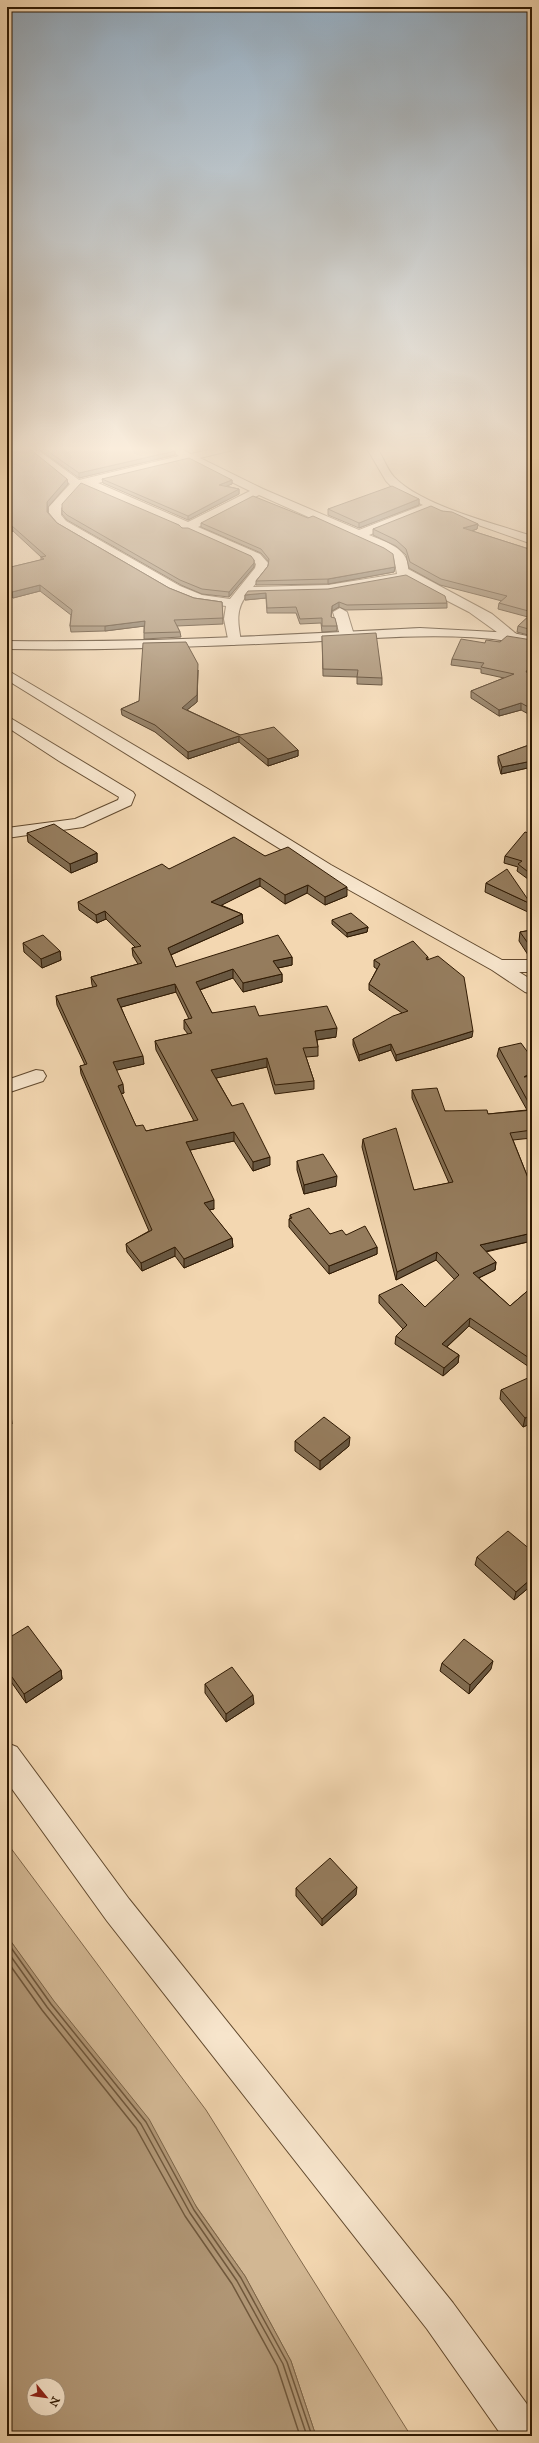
<svg xmlns="http://www.w3.org/2000/svg" width="539" height="2443" font-family="'IM FELL Great Primer',serif">
<rect width="100%" height="100%" fill="#f3d7b1"/>
<filter id="stains"><feTurbulence type="fractalNoise" baseFrequency=".005" numOctaves="4"/><feColorMatrix values="0 0 0 0 .2 0 0 0 0 .09 0 0 0 0 .02 0 0 0 .5 -.17"/></filter>
<radialGradient id="worn" r=".72"><stop offset=".6" stop-color="#630" stop-opacity="0"/><stop offset="1" stop-color="#630" stop-opacity=".3"/></radialGradient>
<!-- green -->
<path fill="#d2b793" stroke="#81684b" d="M7,1843L206,2110L411,2436H316L291,2361L245,2276L7,1936Z"/>
<!-- water -->
<path fill="#b19776" stroke="#7d6548" fill-rule="evenodd" d="M7,1936L54,2001L149,2119L197,2208L245,2276L291,2361L316,2436H7ZM34,2385H58V2409H34Z"/>
<g fill="none" stroke-linecap="round" stroke-linejoin="round">
<!-- shore -->
<path stroke="#70583c" stroke-width="1.5" d="M7,1942L51,2004L146,2122L194,2210L241,2278L287,2362L312,2436
M7,1951L47,2007L141,2124L190,2213L237,2281L283,2364L307,2436
M7,1961L42,2010L136,2128L185,2216L232,2284L277,2366L300,2436"/>
<defs>
<path id="street" d="M20,445H31L79,480L179,456L160,445H173L191,454L229,445H246L245,447L200,458L263,489L359,530L423,505L396,491L386,481L365,445H375C382,454 386,468 394,477C422,506 493,523 532,536V544L433,509L369,535C385,542 409,548 408,569L492,614L520,637L513,641L508,640L469,612L407,580L328,593L247,595C235,609 238,624 241,641L234,645L229,644L224,619L226,606L194,602L170,592L58,527L49,516V507L70,484ZM189,461L250,491L188,522L98,483ZM81,486H86L180,528L182,531H188L252,560L256,564L255,568L230,599L202,595L180,586L66,521L61,515V508ZM259,495L385,551L394,558L397,574L328,585L253,587L267,569L268,563L260,554L198,527Z
M340,608L347,612L354,635L352,638L347,639L340,635L333,612Z
M7,670L208,789L331,865L502,960H532V972H519L532,980V994L525,992L492,970L319,873L7,680Z
M7,716L133,792L135,795L131,805L83,827L7,838V828L75,819L118,800L119,797L59,761L7,727Z
M36,1070L43,1071L46,1076L43,1081L7,1093V1080Z
M7,1743L17,1747L129,1899L453,2303L532,2411V2436H502L427,2329L107,1921L7,1782Z"/>
<path id="secondary" d="M420,628L513,633L532,637V645C459,630 380,638 306,642C207,646 107,651 7,649V641C145,643 283,635 420,628Z"/>
</defs>
<!-- street casing -->
<use href="#street" stroke="#61492e" stroke-width="2"/>
<!-- secondary casing -->
<use href="#secondary" stroke="#301a03" stroke-width="2"/>
<!-- street -->
<use href="#street" fill="#f7e5cc" fill-rule="evenodd"/>
<!-- secondary -->
<use href="#secondary" fill="#f7e5cc" fill-rule="evenodd"/>
</g>
<!-- wall -->
<path fill="#806b50" stroke="#301a03" fill-rule="evenodd" d="M7,445L67,479L68,484L48,507V512L57,523L169,588L194,598L222,602L223,624L177,626L180,632L181,637L144,639V626L105,631L71,632L70,626L71,615L40,591L13,598L7,593V568L41,560V557L13,531L7,533Z
M33,445H165L175,451V455L79,478Z
M102,479L232,480V484L226,486L239,489V494L188,520L103,483Z
M419,499V505L359,528L328,515V509Z
M62,510L182,528L254,564V567L229,597L202,594L181,585L67,520L62,514Z
M442,511L478,524L477,529L472,531L532,550V636L517,632L518,626L528,617L498,609L499,603L502,601L440,585L409,568L406,555L396,546L373,535V529Z
M201,523L395,567L394,572L328,584L256,585V581L268,566L269,562L261,553L201,527Z
M245,595L447,603V608L346,610L339,607L332,611L331,617L337,626V631L322,632L321,623L300,624L296,613H267L266,598L245,600Z
M322,636L382,678V685L357,684V677L323,676Z
M500,642L528,673H532V716L521,710L499,716L471,698V691L504,678L481,673V669L451,665L452,659L485,643Z
M198,670L197,702L187,710L240,735L298,750V756L268,766L239,742L188,759L155,732L122,715L121,709L139,701Z
M532,744V767L501,774L498,763V756Z
M27,833L97,853V862L71,873L28,842Z
M532,834V882L517,871L518,867L504,863L505,856Z
M265,856L347,896L325,905L307,893L285,904L260,886L221,905L242,914L243,923L171,955L176,967L292,957V965L278,968L282,974V982L243,992L233,978L200,990L212,1013L259,1016L336,1037L317,1040L318,1047V1056L306,1057L314,1081V1089L275,1094L267,1067L216,1078L232,1106L270,1165L253,1171L234,1141L190,1150L214,1209L209,1210L232,1238L233,1247L184,1268L175,1256L142,1271L127,1252L126,1244L149,1231L81,1074L80,1066L85,1065L57,1005L56,996L93,987L92,985L91,977L138,964L133,956L132,948L135,947L106,919L97,923L79,910L78,902L169,869ZM176,992L189,1019L184,1020V1029L188,1034L155,1041L156,1050L194,1121L146,1131L136,1126L121,1094L124,1093L116,1070L144,1064L121,1007Z
M486,883L531,904L530,913L485,892Z
M332,920L368,927L367,932L347,937L332,924Z
M532,930V958H530L519,941L520,932Z
M23,943L60,951L61,960L42,968L24,952Z
M428,957V960L472,1037L396,1061L391,1050L359,1061L353,1045V1039L402,1013L369,990V984L377,969L374,967V960Z
M499,1048L532,1058V1138L513,1140L532,1188V1241L486,1252L496,1262L495,1270L479,1278L510,1306L532,1287V1369L469,1326L447,1347L459,1355L458,1363L443,1376L395,1344L396,1336L403,1329L379,1303V1295L425,1307L455,1280L436,1260L396,1280L362,1147L363,1139L414,1190L449,1183L412,1098V1090L445,1111L488,1114L527,1110L497,1056Z
M297,1161L336,1186L304,1194L297,1170Z
M290,1215L330,1234L346,1235L377,1247V1254L329,1274L289,1227V1219L290,1218Z
M532,1379V1423L523,1427L500,1399L501,1390Z
M295,1441L349,1446L320,1470L295,1451Z
M532,1551V1585L514,1600L475,1565L477,1557Z
M7,1639L61,1670L62,1679L26,1703L7,1676Z
M442,1663L491,1669L469,1694L440,1671Z
M205,1684L254,1704L226,1722L205,1693Z
M296,1888L356,1895L322,1926L296,1896Z"/>
<!-- shaded-wall -->
<path fill="#685741" stroke="#301a03" d="M179,445H185L179,446Z
M175,451V455L79,478V473Z
M67,479L68,484L48,507V517L47,502Z
M232,480V484L219,489V485Z
M239,489V494L188,520V516Z
M419,499V505L359,528V523Z
M478,524L477,529L462,534L463,528Z
M12,526L13,531L7,533V527Z
M254,560V567L229,597V592Z
M395,567L394,572L328,584V579Z
M40,585V591L13,598L12,592Z
M266,593V598L245,600V595Z
M339,602V607L332,611V606Z
M145,621V626L105,631V626Z
M532,662V667L525,678L526,672Z
M198,670L197,702L182,714V708Z
M521,703V710L499,716V710Z
M239,736V742L188,759V752Z
M298,750V756L268,766V759Z
M532,761V767L501,774L502,767Z
M97,853V862L71,873L70,864Z
M260,878V886L212,910L211,902Z
M308,885L307,893L285,904V895Z
M347,887V896L325,905V897Z
M105,911L106,919L97,923L96,915Z
M242,914L243,923L168,956V948Z
M368,927L367,932L347,937V933Z
M60,951L61,960L42,968L41,959Z
M292,957V965L273,969V961Z
M233,969V978L196,991V982Z
M282,974V982L243,992V983Z
M175,984L176,992L118,1008L117,999Z
M337,1028L336,1037L315,1040V1031Z
M473,1031L472,1037L396,1061V1055Z
M391,1044V1050L359,1061V1055Z
M143,1056L144,1064L113,1071V1062Z
M267,1058V1067L212,1079L211,1070Z
M532,1072V1079L524,1077Z
M123,1084L124,1093L118,1094V1086Z
M234,1132V1141L186,1151V1142Z
M270,1157V1165L253,1171V1162Z
M337,1176L336,1186L304,1194V1185Z
M214,1200V1209L204,1211V1203Z
M532,1233V1241L478,1253L480,1245Z
M232,1238L233,1247L184,1268V1259Z
M175,1247V1256L142,1271L141,1263Z
M377,1247V1254L329,1274V1266Z
M437,1252L436,1260L396,1280L397,1272Z
M496,1262L495,1270L472,1281L473,1273Z
M470,1318L469,1326L441,1352L442,1344Z
M459,1355L458,1363L443,1376L444,1368Z
M11,1414L12,1424L7,1427V1416Z
M532,1415V1423L523,1427L525,1418Z
M350,1437L349,1446L320,1470V1461Z
M532,1578V1585L514,1600L516,1592Z
M493,1661L491,1669L469,1694L470,1685Z
M61,1670L62,1679L26,1703L24,1694Z
M253,1695L254,1704L226,1722V1714Z
M357,1887L356,1895L322,1926V1919Z"/>
<!-- building -->
<path fill="#957c5d" stroke="#301a03" fill-rule="evenodd" d="M7,445H25L67,479L47,502V512L57,523L169,588L194,598L222,602L223,618L174,620L180,632L144,633L145,621L105,626H70L72,610L40,585L12,592L7,588V568L44,559L41,557L46,556L12,526L7,527Z
M39,445H165L175,451L79,473Z
M189,458L232,480L219,485L239,489L188,516L102,479Z
M81,483L179,525L182,528H188L251,556L254,560V563L229,592L202,589L180,580L67,515L62,510V504Z
M392,486L419,499L359,523L328,509Z
M253,496L308,518L313,516L384,548L393,554L395,567L328,579L256,581L268,566L269,559L261,549L201,523Z
M431,506L442,511L452,512L478,524L463,528L532,550V612L499,603L507,596L441,579L410,562L406,549L396,540L373,529Z
M406,575L445,596L447,603L347,605L339,602L332,606L331,617L335,618L337,626H322V618L300,619L296,607L267,608L266,593L245,595L248,591L328,589Z
M532,613V630L518,626Z
M376,633L382,678L357,677L358,670L323,669L322,636Z
M507,636L532,640V662L526,672L532,673V709L521,703L499,710L471,691L514,674L481,667L484,663L452,659L461,639L485,643L486,640L500,642Z
M186,642L198,664L197,695L182,708L240,735L274,727L298,750L268,759L239,736L188,752L155,725L121,709L139,701L143,643Z
M532,744V761L502,767L498,756Z
M54,824L97,853L70,864L27,833Z
M525,832L532,834V875L518,864L522,861L505,856Z
M234,837L265,856L288,847L347,887L325,897L308,885L285,895L260,878L211,902L242,914L168,948L176,967L278,935L292,957L273,961L282,974L243,983L233,969L196,982L212,1013L255,1006L259,1016L327,1006L337,1028L315,1031L318,1047L303,1048L314,1081L275,1085L267,1058L211,1070L232,1106L243,1103L270,1157L253,1162L234,1132L186,1142L214,1200L204,1203L232,1238L184,1259L175,1247L141,1263L126,1244L152,1230L80,1066L87,1064L56,996L97,986L91,977L142,963L132,948L141,946L105,911L96,915L78,902L162,864L169,869ZM175,984L192,1018L184,1020L192,1033L155,1041L198,1120L146,1131L143,1125L136,1126L118,1086L123,1084L113,1062L143,1056L117,999Z
M507,869L531,904L486,883Z
M351,913L368,927L347,933L332,920Z
M532,930V949L520,932Z
M43,935L60,951L41,959L23,943Z
M413,941L428,957L426,958L427,960L438,956L464,977L473,1031L396,1055L391,1044L359,1055L353,1039L393,1016L408,1011L369,984L380,964L374,960Z
M521,1043L532,1058V1072L524,1077L532,1076V1109L499,1048Z
M437,1088L445,1111L487,1110L488,1114L532,1110V1130L510,1133L532,1188V1233L480,1245L496,1262L473,1273L510,1306L532,1287V1360L470,1318L442,1344L459,1355L444,1368L396,1336L407,1325L379,1295L402,1284L425,1307L459,1275L437,1252L397,1272L363,1139L396,1128L414,1190L453,1182L412,1090Z
M323,1154L337,1176L304,1185L297,1161Z
M309,1208L330,1234L342,1230L346,1235L365,1226L377,1247L329,1266L289,1219L292,1218L290,1215Z
M530,1377L532,1379V1415L525,1418L501,1390Z
M7,1410L11,1414L7,1416Z
M324,1417L350,1437L320,1461L295,1441Z
M508,1531L532,1551V1578L516,1592L477,1557Z
M28,1626L61,1670L24,1694L7,1670V1639Z
M464,1639L493,1661L470,1685L442,1663Z
M232,1667L253,1695L226,1714L205,1684Z
M330,1858L357,1887L322,1919L296,1888Z"/>
<!-- sky -->
<linearGradient id="sky" x2="0" y2="1"><stop stop-color="#92a8ba"/><stop offset="0.57" stop-color="#faeddc"/><stop offset="1" stop-color="#faeddc" stop-opacity="0"/></linearGradient>
<rect width="539" height="787" fill="url(#sky)"/>
<!-- margin -->
<rect width="539" height="2443" fill="none" stroke="#f3d7b1" stroke-width="24"/>
<rect x="8" y="8" width="523" height="2427" fill="none" stroke="#301a03" stroke-width="2"/>
<rect x="12" y="12" width="515" height="2419" fill="none" stroke="#301a03"/>
<!-- north arrow -->
<g transform="translate(46 2397) rotate(119)"><circle r="19" fill="#f7e5cc" stroke="#a7947c"/>
<path d="M0-3L7 15L0 10L-7 15Z" fill="#8f2418"/>
<text y="-6" font-size="11" font-weight="bold" text-anchor="middle" fill="#301a03">N</text>
</g>
<rect width="100%" height="100%" filter="url(#stains)"/>
<rect width="100%" height="100%" fill="url(#worn)"/>
</svg>
